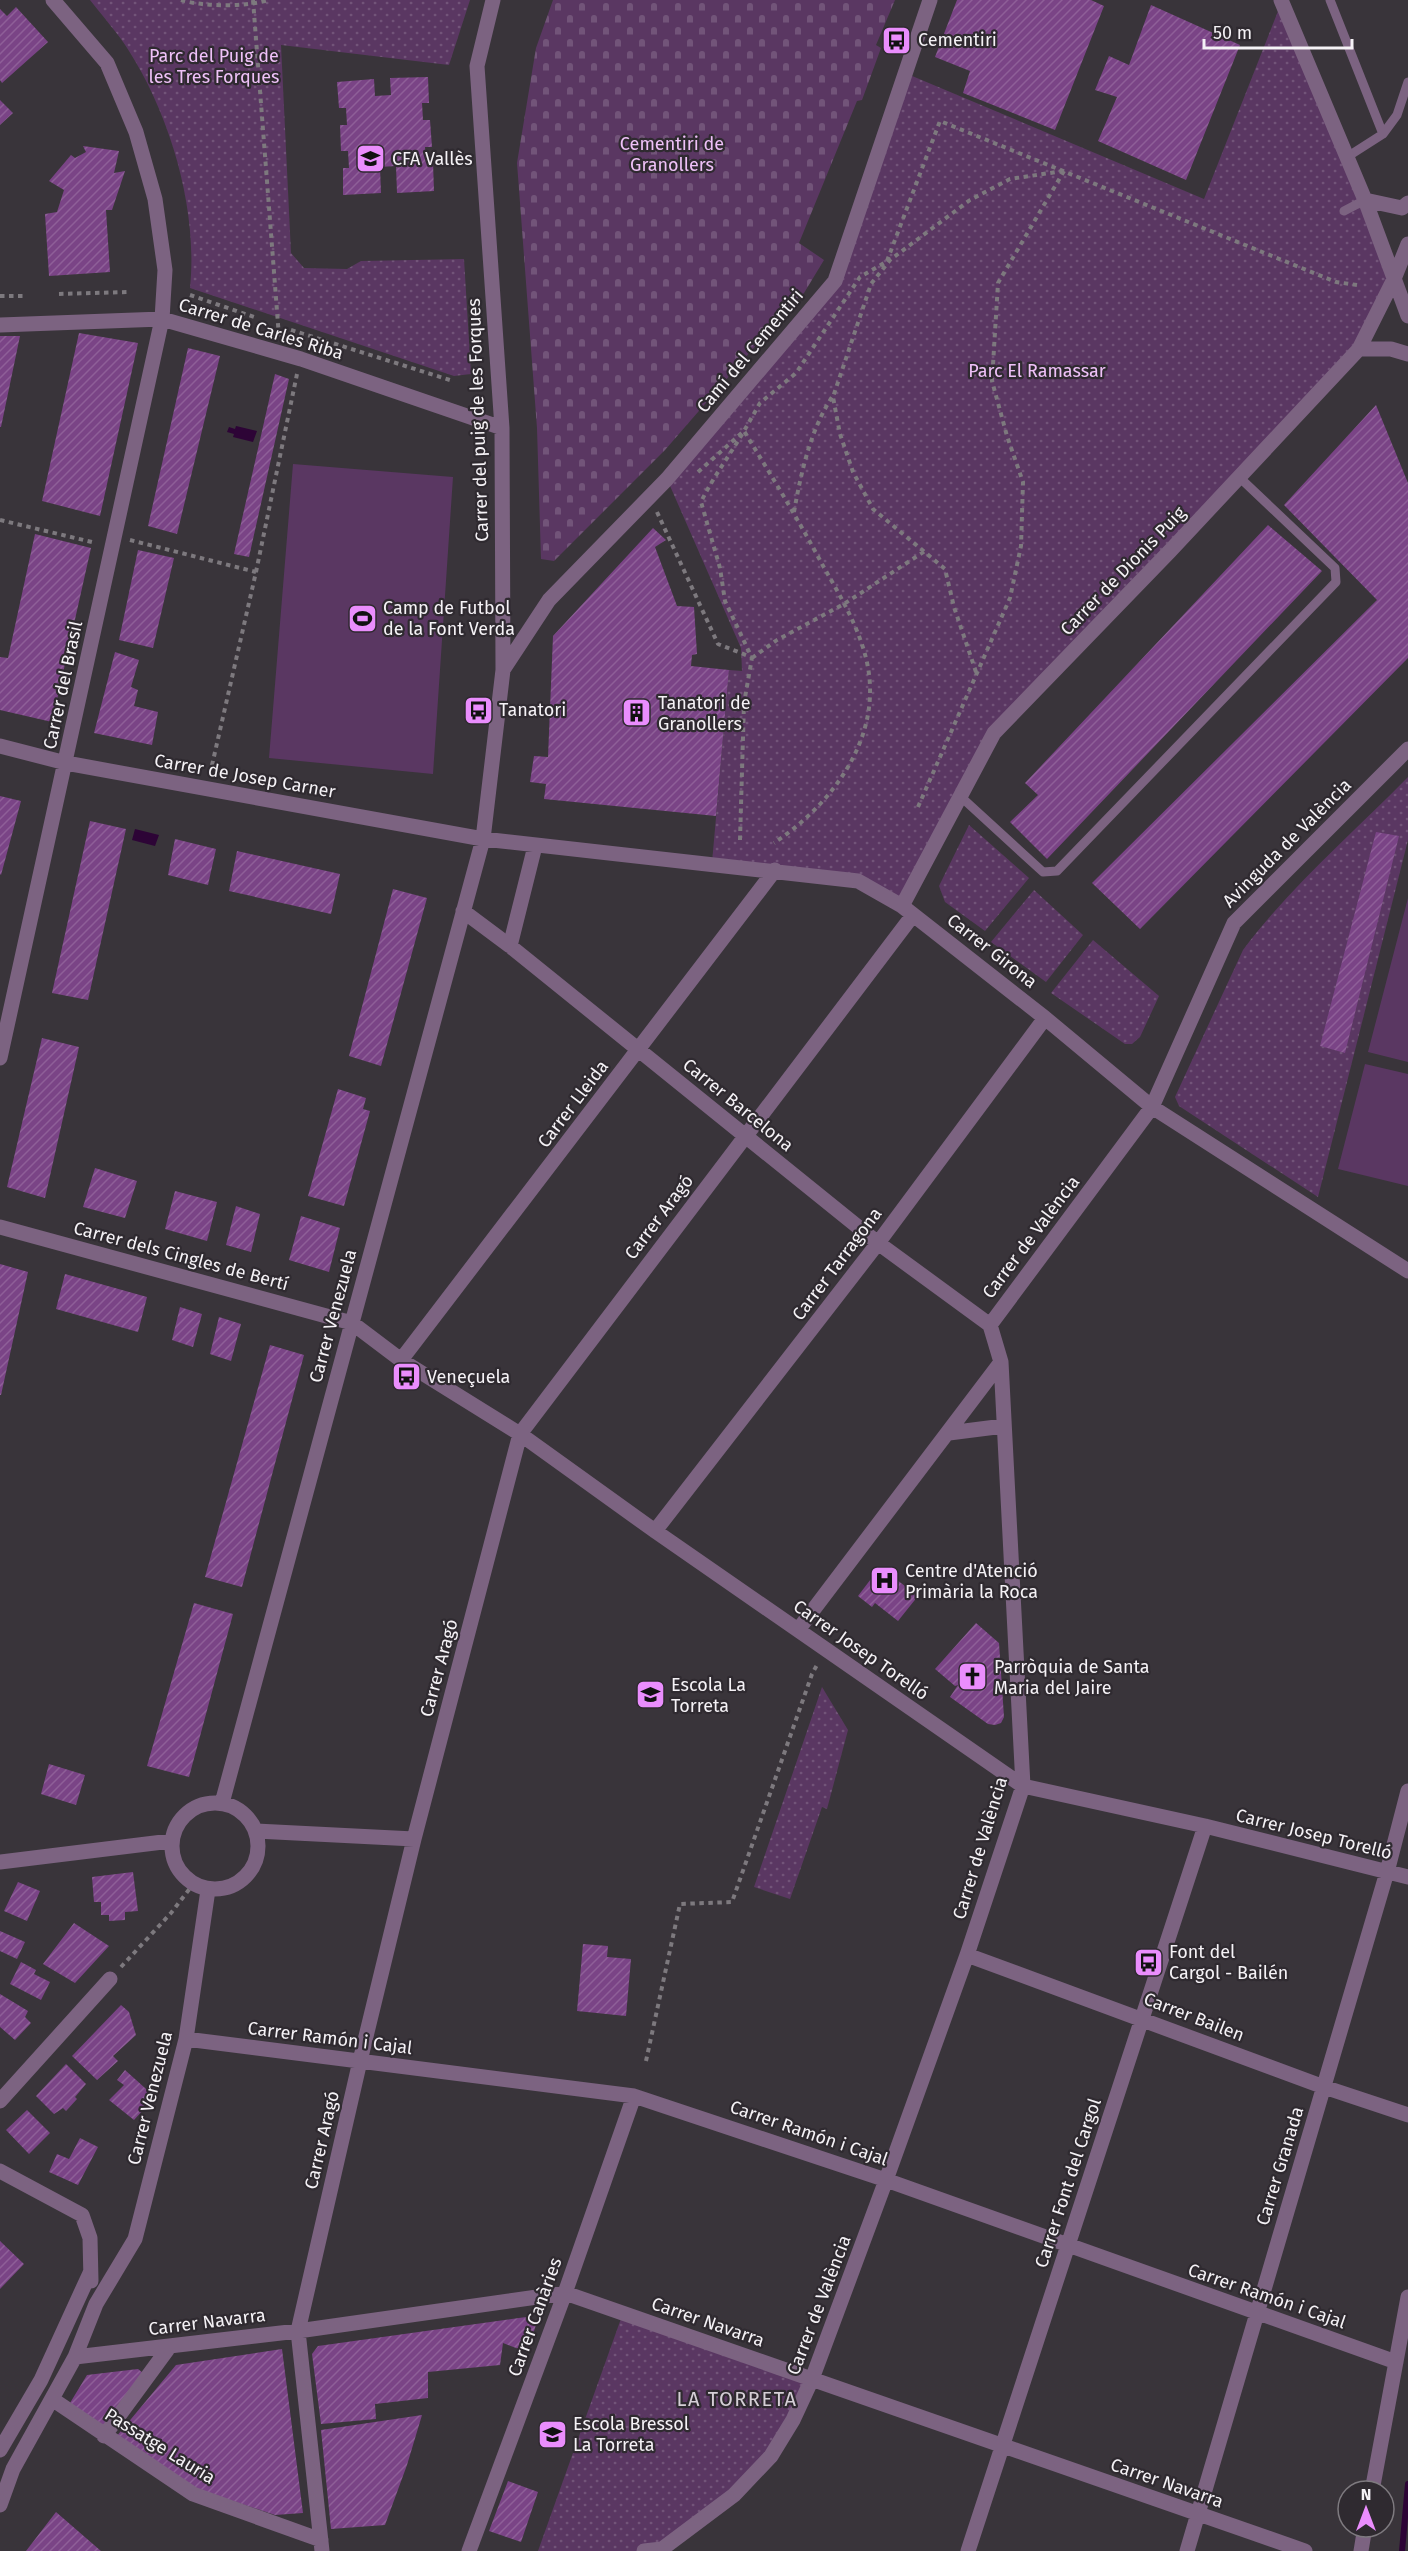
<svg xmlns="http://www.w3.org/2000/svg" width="1408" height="2551" font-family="'Fira Sans',sans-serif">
<defs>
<pattern id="cemetery-stones" width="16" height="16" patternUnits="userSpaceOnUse" patternTransform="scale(1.5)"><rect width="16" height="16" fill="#5a3762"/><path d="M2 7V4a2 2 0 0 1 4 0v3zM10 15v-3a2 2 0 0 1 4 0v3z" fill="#725479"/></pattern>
<pattern id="park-dots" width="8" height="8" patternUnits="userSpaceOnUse" patternTransform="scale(1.5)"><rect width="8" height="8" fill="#5a3762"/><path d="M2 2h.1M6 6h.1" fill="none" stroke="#725479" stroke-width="1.8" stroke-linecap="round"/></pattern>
<pattern id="building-hatch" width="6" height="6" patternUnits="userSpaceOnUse" patternTransform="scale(1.5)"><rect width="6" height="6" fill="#7a4486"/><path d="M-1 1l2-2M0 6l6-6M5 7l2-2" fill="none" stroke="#8e5f98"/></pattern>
</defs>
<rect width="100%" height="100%" fill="#39343a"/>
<!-- green -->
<path fill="#5a3762" d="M293,464L453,477L433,774L269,758Z
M1408,898V1062L1368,1052Z
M1365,1064L1408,1074V1186L1338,1169Z"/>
<!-- cemetery -->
<path fill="url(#cemetery-stones)" d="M553,0H895L876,45L881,48L862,100L857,101L799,243L824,260L804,293L791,305L665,450L554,561L541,559L537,428L517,163L536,48Z"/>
<!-- park -->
<path fill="url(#park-dots)" d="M90,0H470L449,65L281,45L291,253L304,268L347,269L361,261L464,259L471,374L454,376L190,288C198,210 171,117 129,51C118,33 103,17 90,0Z
M1282,1L1394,279L1359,349L994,733L902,906L857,881L712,863L729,670L742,671L741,648L667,479L835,281L905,73L1204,199Z
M1408,777V840L1318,1197L1179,1106L1175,1097L1243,950C1291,886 1353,833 1408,777Z
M969,825L1029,878L985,931L945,902L939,886Z
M1034,890L1083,935L1046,982L991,942Z
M1093,940L1159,996L1140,1037L1132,1044H1125L1051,993Z
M822,1687L848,1730L827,1809L822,1807L790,1899L754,1887Z
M623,2313L812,2379L771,2456L662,2549L644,2551H538Z"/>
<!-- water -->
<path fill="#2d0436" d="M236,426L257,431L253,442L233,437L234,434L227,432L229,427L235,429Z
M135,829L159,835L155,846L132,840Z"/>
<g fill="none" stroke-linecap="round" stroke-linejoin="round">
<!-- stream -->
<path stroke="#2d0436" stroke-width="6" d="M1402,2551L1408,2484"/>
</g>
<!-- building -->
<path fill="url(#building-hatch)" d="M957,0H1091L1104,6L1055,130L963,93L970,71L935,57Z
M1151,5L1240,45L1186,180L1098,141L1117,97L1095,90L1109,56L1129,65Z
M16,7L48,42L2,83L0,80V9L7,16Z
M428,77L429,103H422L423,120H430L432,147H425L426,163H433L434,191L397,193L396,166L380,167L381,193L343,195V168H349L348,151H341L340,125H347L346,108H339L337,82L374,79L375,96L391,95L390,78Z
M0,100L13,113L0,125Z
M83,146L119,151L114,173L125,171L112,210H106L110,272L49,276L45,214L57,212L64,190L49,181L71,155L75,158L86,152Z
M79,333L138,343L100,516L42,501Z
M0,336H20L1,427H0Z
M188,348L220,356L177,534L148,526Z
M275,374L289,379L249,557L234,554Z
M1376,405L1408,483V658L1140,929L1092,883L1377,600L1284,505Z
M1268,525L1322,571L1047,859L1010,822L1038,795L1025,783Z
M653,528L666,540L655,547L677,606L694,607L697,654L692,655L691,666L729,670L716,816L544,799L546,784L530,782L534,756L548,757L553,636Z
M35,534L91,548L52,722L0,710V657L8,658Z
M138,550L174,558L153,648L119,640Z
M115,652L139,660L131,687L138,690L134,706L158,712L152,745L94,733Z
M0,796L21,801L1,875L0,874Z
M90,821L126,829L88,1000L52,993Z
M1376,832L1399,836L1345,1053L1320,1046Z
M175,839L216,849L208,885L168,875Z
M237,851L340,874L331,914L229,891Z
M393,889L427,898L381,1066L349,1056Z
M42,1038L79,1047L45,1198L7,1187Z
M338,1089L366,1098L363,1109L370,1111L344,1206L308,1196Z
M95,1168L137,1181L125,1218L83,1207Z
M175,1191L217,1202L207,1241L165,1229Z
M236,1206L260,1214L251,1252L226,1245Z
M301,1216L340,1228L329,1272L289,1260Z
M0,1264L28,1272L1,1395H0Z
M65,1274L147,1297L138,1332L56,1309Z
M180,1307L202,1314L193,1347L172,1340Z
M219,1317L241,1324L231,1361L210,1354Z
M270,1345L304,1355L242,1587L205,1577Z
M880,1567L918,1596L898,1621L875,1603L872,1607L858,1596Z
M194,1603L233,1614L189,1777L147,1766Z
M976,1623L999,1643L1004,1717L1001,1723L995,1725L988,1724L950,1697L958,1685L955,1686L935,1669Z
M49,1764L85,1775L76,1805L41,1794Z
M133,1872L138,1911L125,1912V1920L109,1921V1915H101V1902H94L92,1877Z
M18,1882L40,1891L27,1921L4,1911Z
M74,1923L109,1946L75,1983L43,1964Z
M0,1931L25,1942L17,1959L0,1951Z
M583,1944L608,1946L607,1957L631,1959L626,2016L577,2011Z
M21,1962L36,1970L34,1974L50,1982L41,2000L10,1984Z
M0,1994L28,2011L25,2017L31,2023L15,2040L0,2027Z
M121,2005L129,2012L136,2035L113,2056L118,2061L97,2080L72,2056Z
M66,2064L86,2084L75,2097L77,2099L66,2111L63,2108L54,2114L36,2096Z
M125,2070L155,2097L134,2120L109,2100L124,2085L117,2080Z
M27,2110L50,2133L29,2154L6,2130Z
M80,2138L98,2147L78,2185L49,2172L57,2154L69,2159Z
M0,2241L24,2264L0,2289Z
M526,2317L536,2325L527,2352L503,2343L500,2365L428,2372V2398L375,2404L376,2419L321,2424L312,2354L318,2346Z
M282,2349L303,2513L275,2515L193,2488L116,2437L176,2365Z
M138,2369L143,2373L101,2428L70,2403L87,2375Z
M422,2415L407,2465L385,2525L331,2529L321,2430Z
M508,2481L538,2492L521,2542L489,2531Z
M56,2512L101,2551H26Z"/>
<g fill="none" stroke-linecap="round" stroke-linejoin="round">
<!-- path -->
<path stroke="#7d797e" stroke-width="4" stroke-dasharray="4.5 4.5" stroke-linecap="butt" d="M181,0C204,7 246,7 269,0
M253,0L279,337
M887,261L940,121L1336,282L1357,285
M59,294L130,292
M190,295L254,317
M0,296H23
M291,330L453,381
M698,472L744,431L760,403L796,373L860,277L886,262
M657,512L718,644L751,657
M794,512C801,473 810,431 832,397
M0,520L96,543
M130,540L256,572
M752,658L777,640L844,604L925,551
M976,672L954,607L945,569L873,509L853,472L840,434L833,397L871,284L890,260L970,200L1010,179L1063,171
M210,774L256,572L297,374
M918,807L1010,598L1021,546L1023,482L1007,436L992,381L998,283L1064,171
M740,840L744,703L752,658L725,601L720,568L701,502C713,477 730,455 744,431C771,475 798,519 822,564C843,601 869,643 870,687C872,752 825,809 774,843
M121,1967L171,1913L191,1887
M646,2061L680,1904L732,1902L812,1674L818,1663"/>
<!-- lane -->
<path stroke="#7c6381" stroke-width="9" d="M1330,0L1383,134L1347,157
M1383,134L1397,115L1408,82
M1344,211L1365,200
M960,796L1043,872L1057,871L1336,582L1335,568L1239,477"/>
<!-- street -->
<path stroke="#7c6381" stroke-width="15" d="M1281,0L1365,200L1408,316
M1365,200L1402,208L1408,203
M0,325L162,319L301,359L502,428
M1359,349H1391L1408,354
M503,670L549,600L667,479L835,281L930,0
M0,746L66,763L483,839L858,881L902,906L1045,1018L1152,1107L1408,1271
M902,906L994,733L1170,551L1359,349L1394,279L1408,244
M463,911L510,946L878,1243L990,1325
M510,946L535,846
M0,1058L162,319L165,270L155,199L136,132L107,63L53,0
M0,1227L352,1323L401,1360L520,1434L655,1531L1023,1786L1205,1826L1408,1877
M990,1325L1152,1107L1234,923L1408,749
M401,1360L775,870
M949,1433L1004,1426
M655,1531L878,1243L1045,1018
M798,1630L1001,1362
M172 1846a43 43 0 1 1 86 0a43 43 0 1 1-86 0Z
M222,1803L483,839L503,670L502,428L477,66L493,0
M256,1831L414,1839
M0,1862L171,1841
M967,1955L1324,2087L1408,2115
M186,2039L634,2096L886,2180L1396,2362
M0,2101L110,1979
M0,2171L82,2215L90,2238L91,2281
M75,2357L298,2331L565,2293L1305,2551
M52,2399L193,2494L321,2540
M104,2436L170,2346
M0,2450L41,2380L90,2273
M1372,2491L1408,2297
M0,2505L13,2469L75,2357L96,2304L135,2239L186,2039L208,1890
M322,2551L298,2331L360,2061L414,1839L520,1434L913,915
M469,2551L565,2293L634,2096
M644,2551L662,2549L734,2495L771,2456L793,2420L812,2379L886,2180L967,1955L1023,1786L1001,1362L990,1325
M968,2551L1205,1826
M1187,2551L1387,1872L1408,1791
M1361,2551L1365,2527"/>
</g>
<!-- icons -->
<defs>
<symbol id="bus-square" viewBox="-11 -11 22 22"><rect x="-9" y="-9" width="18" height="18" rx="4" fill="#ea8dfd" stroke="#2f2a30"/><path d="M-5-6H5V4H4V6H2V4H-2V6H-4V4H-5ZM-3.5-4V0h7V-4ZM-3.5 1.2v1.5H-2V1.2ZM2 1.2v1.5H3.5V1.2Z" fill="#111"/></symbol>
<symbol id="school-square" viewBox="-11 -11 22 22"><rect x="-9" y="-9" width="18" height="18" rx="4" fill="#ea8dfd" stroke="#2f2a30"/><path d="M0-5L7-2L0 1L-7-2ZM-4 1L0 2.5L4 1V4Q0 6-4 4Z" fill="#111"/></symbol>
<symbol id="stadium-square" viewBox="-11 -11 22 22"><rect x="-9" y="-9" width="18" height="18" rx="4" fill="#ea8dfd" stroke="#2f2a30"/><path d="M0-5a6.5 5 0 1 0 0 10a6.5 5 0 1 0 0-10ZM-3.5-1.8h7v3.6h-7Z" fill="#111"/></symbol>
<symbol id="building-square" viewBox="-11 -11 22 22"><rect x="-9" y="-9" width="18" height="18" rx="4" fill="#ea8dfd" stroke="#2f2a30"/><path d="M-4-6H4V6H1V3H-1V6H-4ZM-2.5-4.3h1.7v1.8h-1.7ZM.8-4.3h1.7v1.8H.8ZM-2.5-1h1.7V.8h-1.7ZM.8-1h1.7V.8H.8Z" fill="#111"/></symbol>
<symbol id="hospital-square" viewBox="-11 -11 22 22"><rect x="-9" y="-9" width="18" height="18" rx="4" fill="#ea8dfd" stroke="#2f2a30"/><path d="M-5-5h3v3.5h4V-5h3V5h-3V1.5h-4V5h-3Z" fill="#111"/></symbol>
<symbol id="church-square" viewBox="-11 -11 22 22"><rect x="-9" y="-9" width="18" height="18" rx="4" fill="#ea8dfd" stroke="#2f2a30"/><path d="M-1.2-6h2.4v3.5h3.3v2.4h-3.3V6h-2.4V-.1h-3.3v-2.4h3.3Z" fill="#111"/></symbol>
</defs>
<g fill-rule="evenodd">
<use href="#bus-square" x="880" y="24" width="33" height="33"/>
<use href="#school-square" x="354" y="142" width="33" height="33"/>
<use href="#stadium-square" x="346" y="602" width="33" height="33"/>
<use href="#bus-square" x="462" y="694" width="33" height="33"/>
<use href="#building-square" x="620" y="696" width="33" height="33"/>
<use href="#bus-square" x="390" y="1360" width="33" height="33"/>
<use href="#hospital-square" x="868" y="1564" width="33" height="33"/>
<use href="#church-square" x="956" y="1660" width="33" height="33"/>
<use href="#school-square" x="634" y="1678" width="33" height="33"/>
<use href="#bus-square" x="1132" y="1946" width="33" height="33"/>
<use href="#school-square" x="536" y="2418" width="33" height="33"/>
</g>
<g text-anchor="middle" stroke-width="4.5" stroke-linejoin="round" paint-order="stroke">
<!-- poi labels -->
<g font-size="18" fill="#f5f2f6" stroke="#2f2a30" text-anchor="start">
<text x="918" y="46">Cementiri</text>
<text x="392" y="165">CFA Vallès</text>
<text x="383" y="614">Camp de Futbol<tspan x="383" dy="21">de la Font Verda</tspan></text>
<text x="658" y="709">Tanatori de<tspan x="658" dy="21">Granollers</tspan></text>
<text x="499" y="716">Tanatori</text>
<text x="427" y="1383">Veneçuela</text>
<text x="905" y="1577">Centre d'Atenció<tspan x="905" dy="21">Primària la Roca</tspan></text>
<text x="994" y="1673">Parròquia de Santa<tspan x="994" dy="21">Maria del Jaire</tspan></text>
<text x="671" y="1691">Escola La<tspan x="671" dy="21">Torreta</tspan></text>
<text x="1169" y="1958">Font del<tspan x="1169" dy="21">Cargol - Bailén</tspan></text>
<text x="573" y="2430">Escola Bressol<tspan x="573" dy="21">La Torreta</tspan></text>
</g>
<!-- park labels -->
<g font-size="18" fill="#efc1f8" stroke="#2f2a30">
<text x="214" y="62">Parc del Puig de<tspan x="214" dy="21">les Tres Forques</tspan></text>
<text x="672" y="150">Cementiri de<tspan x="672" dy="21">Granollers</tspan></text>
<text x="1037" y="377">Parc El Ramassar</text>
</g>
<!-- street labels -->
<g font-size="18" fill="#f5f2f6" stroke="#2f2a30">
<text transform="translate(261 329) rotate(17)" y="6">Carrer de Carles Riba</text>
<text transform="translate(750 351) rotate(-50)" y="6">Camí del Cementiri</text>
<text transform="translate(478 420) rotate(-92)" y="6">Carrer del puig de les Forques</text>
<text transform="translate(1123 571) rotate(-46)" y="6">Carrer de Dionis Puig</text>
<text transform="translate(63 685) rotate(-78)" y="6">Carrer del Brasil</text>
<text transform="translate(245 776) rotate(10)" y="6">Carrer de Josep Carner</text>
<text transform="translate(1287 843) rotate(-45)" y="6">Avinguda de València</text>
<text transform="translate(992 951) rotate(38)" y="6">Carrer Girona</text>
<text transform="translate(573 1104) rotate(-53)" y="6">Carrer Lleida</text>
<text transform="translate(738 1105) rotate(39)" y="6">Carrer Barcelona</text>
<text transform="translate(659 1217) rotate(-53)" y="6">Carrer Aragó</text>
<text transform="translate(1031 1237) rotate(-53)" y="6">Carrer de València</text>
<text transform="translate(181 1256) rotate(15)" y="6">Carrer dels Cingles de Bertí</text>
<text transform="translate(837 1264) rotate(-53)" y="6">Carrer Tarragona</text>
<text transform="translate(333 1316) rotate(-75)" y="6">Carrer Venezuela</text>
<text transform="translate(861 1650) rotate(35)" y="6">Carrer Josep Torelló</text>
<text transform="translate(439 1668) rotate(-75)" y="6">Carrer Aragó</text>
<text transform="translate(1314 1834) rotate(14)" y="6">Carrer Josep Torelló</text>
<text transform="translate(980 1848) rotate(-73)" y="6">Carrer de València</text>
<text transform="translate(1194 2017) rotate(21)" y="6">Carrer Bailen</text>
<text transform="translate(330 2038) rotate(7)" y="6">Carrer Ramón i Cajal</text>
<text transform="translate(150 2098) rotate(-76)" y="6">Carrer Venezuela</text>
<text transform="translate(809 2133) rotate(19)" y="6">Carrer Ramón i Cajal</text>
<text transform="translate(322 2140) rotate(-77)" y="6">Carrer Aragó</text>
<text transform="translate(1280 2166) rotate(-73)" y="6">Carrer Granada</text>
<text transform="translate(1068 2183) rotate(-72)" y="6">Carrer Font del Cargol</text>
<text transform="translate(1267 2296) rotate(19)" y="6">Carrer Ramón i Cajal</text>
<text transform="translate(819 2305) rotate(-69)" y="6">Carrer de València</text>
<text transform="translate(535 2317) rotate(-70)" y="6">Carrer Canàries</text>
<text transform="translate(207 2322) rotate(-7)" y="6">Carrer Navarra</text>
<text transform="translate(708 2322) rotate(19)" y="6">Carrer Navarra</text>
<text transform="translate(160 2446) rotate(32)" y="6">Passatge Lauria</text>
<text transform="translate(1167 2483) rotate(19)" y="6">Carrer Navarra</text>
</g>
<!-- neighbourhood labels -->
<g font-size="20" letter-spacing="1.5" fill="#d5cfd6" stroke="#2f2a30">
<text x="737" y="2406">LA TORRETA</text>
</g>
</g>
<!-- north arrow -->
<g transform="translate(1366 2509)"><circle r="28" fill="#2f2a30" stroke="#7e7a7f" stroke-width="1.5"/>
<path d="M0-4.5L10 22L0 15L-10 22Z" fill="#ea8dfd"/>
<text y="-9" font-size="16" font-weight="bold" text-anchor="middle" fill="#f5f2f6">N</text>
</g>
<!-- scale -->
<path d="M1204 39v9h148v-9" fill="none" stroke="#f5f2f6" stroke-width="3"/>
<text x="1213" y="39" font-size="18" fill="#f5f2f6" stroke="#2f2a30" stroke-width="4.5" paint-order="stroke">50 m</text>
</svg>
